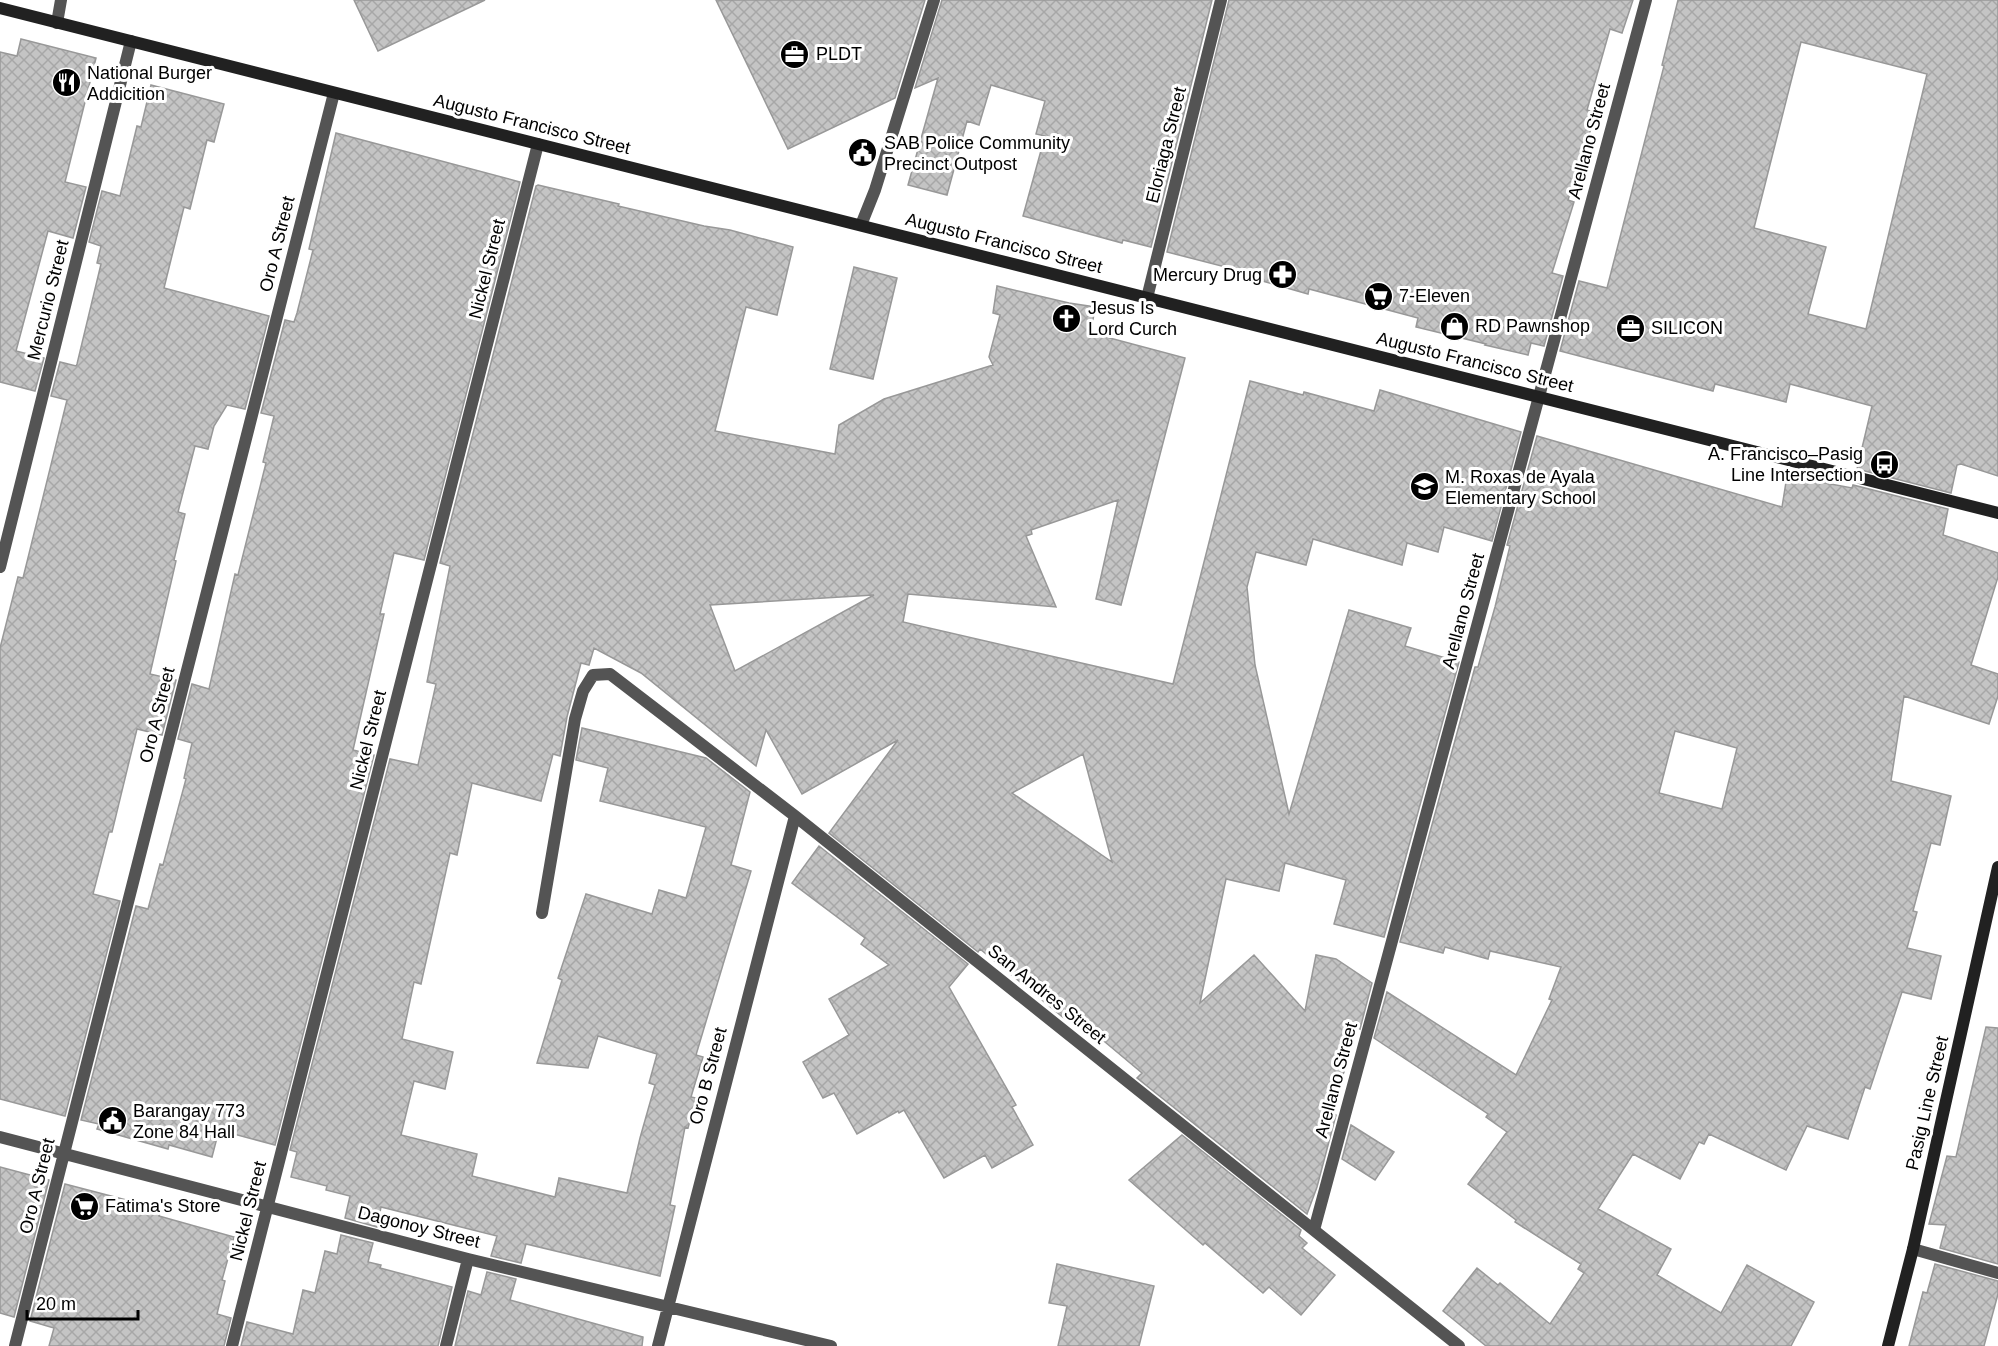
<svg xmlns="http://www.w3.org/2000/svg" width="1998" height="1346" font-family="Arial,sans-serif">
<defs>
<pattern id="building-cross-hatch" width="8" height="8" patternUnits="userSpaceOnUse" patternTransform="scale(1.5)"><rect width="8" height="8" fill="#c4c4c4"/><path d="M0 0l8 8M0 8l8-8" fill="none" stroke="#a7a7a7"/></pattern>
</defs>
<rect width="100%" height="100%" fill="#fff"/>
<!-- building -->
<path fill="url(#building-cross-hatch)" stroke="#989898" stroke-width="1.5" fill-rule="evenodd" d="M354,0H485L378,51Z
M716,0H925L895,98L788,149Z
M942,0H1212L1151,247L1123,240L1122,243L1023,216L1045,136L1036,134L1045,101L991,85L979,125L967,121L947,195L908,185L938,78L915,88Z
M1229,0H1633L1622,33L1610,29L1587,110L1596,113L1568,200L1574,202L1552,273L1563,276L1544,346L1531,343L1528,355L1485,345L1486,344L1416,327L1418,318L1309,289L1308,294L1248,277L1249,273L1167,252Z
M1678,0H1998V476L1961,464L1957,465L1951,493L1857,469L1872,406L1790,384L1786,402L1715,384L1713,391L1560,351L1579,281L1607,288L1664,66L1662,65ZM1801,42L1927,74L1866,329L1808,314L1826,247L1754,228Z
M21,39L96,58L65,182L86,187L73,238L48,231L16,351L44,358L35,391L0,382V52L17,56Z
M151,85L224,104L214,142L207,140L190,209L184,207L164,288L269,316L245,409L227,405L214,426L208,449L195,446L178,512L185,514L174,560L176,561L150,674L176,680L162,735L137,729L112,832H109L93,894L120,901L65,1116L0,1099V648L18,577L23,578L67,400L51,396L60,362L76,366L77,364L101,264L97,263L101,246L89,242L102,191L120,196L137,126L141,127Z
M336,133L520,182L424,560L394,553L380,614H384L353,750L374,755L275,1145L219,1130L212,1157L169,1145L168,1149L97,1129L99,1124L81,1120L136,906L148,909L160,864L163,865L186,779L184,778L192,743L178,739L192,684L209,689L235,574L238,575L266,463L263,462L274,416L261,413L285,320L294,322L297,313L313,250L309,249Z
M538,185L619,204L618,206L704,226L730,230L793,247L777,315L746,307L715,431L835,454L839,425L884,399L993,365L989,357L1000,315L993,313L997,286L1069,303L1095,307L1091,333L1185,358L1121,605L1096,599L1118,500L1031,530L1032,534L1026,536L1056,607L908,594L903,622L1173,684L1250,381L1303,395L1304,392L1374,411L1380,390L1521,432L1492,541L1444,527L1438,552L1407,543L1402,565L1313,539L1306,565L1256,552L1247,587L1255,665L1289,814L1349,610L1411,628L1405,646L1459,662L1384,937L1334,924L1346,880L1285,863L1279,891L1226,879L1200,1003L1254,955L1305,1011L1316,955L1336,959L1372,983L1360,1029L1353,1025L1344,1072L1328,1110L1336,1115L1317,1187L1307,1214L1137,1078L1142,1073L1099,1037L1096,1040L1067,1016L1065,1019L980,949L978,952L829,833L898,740L802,794L766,730L756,766L641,673L594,648L589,665L581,663L567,717L560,756L553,754L541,801L472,783L457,855L450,853L421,984L414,982L402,1039L453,1052L445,1089L414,1081L401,1135L477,1154L472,1176L555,1197L559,1178L627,1193L640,1138L655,1085L649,1083L657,1054L598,1036L588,1068L537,1063L562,980L558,978L586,894L652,914L659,890L686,898L706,827L600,801L608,768L576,760L582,728L706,758L750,792L731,865L751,871L696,1055L703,1057L691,1097L696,1098L688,1128L685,1127L670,1205L675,1206L660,1276L526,1244L521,1263L491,1256L497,1236L381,1207L377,1227L345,1218L350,1196L326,1190L327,1186L291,1177L297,1152L290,1150L390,759L418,765L436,684L427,682L450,566L440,563L536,186ZM874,595L735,671L710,605ZM1083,754L1112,862L1012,793Z
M854,267L897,278L873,379L830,369Z
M1537,436L1782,507L1787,476L1852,488L1853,485L1948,509L1943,535L1998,553V577L1971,665L1998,674V696L1989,724L1904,696L1891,781L1951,796L1940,845L1931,843L1913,911L1917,912L1907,948L1941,956L1931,999L1902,992L1870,1089L1865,1087L1848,1139L1807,1126L1786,1170L1709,1134L1704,1144L1699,1142L1680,1179L1633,1154L1598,1209L1671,1249L1657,1275L1721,1313L1747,1265L1814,1302L1791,1346H1486L1443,1311L1477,1268L1498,1285L1500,1283L1550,1324L1584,1273L1578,1269L1581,1264L1515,1222L1516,1220L1468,1184L1507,1132L1486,1117L1488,1114L1374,1038L1387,992L1516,1075L1552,1000L1549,999L1561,967L1490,951L1488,959L1445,947L1443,953L1400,942L1475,667H1478L1495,607L1510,546L1507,545ZM1675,731L1737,748L1722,809L1659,793Z
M819,846L968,964L949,987L1016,1105L1012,1107L1033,1145L992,1168L985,1155L944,1178L904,1110L899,1113L898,1111L857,1134L834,1093L823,1098L803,1062L849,1035L829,999L889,965L861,944L865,938L792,883Z
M1986,1027L1998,1028V1264L1940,1248L1946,1225L1929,1224L1947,1156L1956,1157Z
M1351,1125L1394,1152L1375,1180L1342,1159Z
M1182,1135L1301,1230L1299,1236L1307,1243L1302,1248L1335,1275L1301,1315L1269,1287L1263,1293L1205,1243L1203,1245L1129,1180Z
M0,1167L49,1180L14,1317L0,1313Z
M65,1184L161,1209L159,1216L234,1237L222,1280L225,1281L217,1314L231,1318L224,1346H49L54,1328L30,1321Z
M341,1235L373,1243L368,1262L381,1265L380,1268L452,1287L438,1346H241L247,1322L293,1334L303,1290L315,1293L325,1251L337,1254Z
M1057,1264L1154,1286L1139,1346H1058L1067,1306L1049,1303Z
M1935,1264L1998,1281V1294L1984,1346H1909L1923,1292L1927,1293Z
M487,1272L516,1279L510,1300L643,1337L642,1346H455L468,1291L481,1295Z"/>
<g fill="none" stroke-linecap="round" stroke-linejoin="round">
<!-- street -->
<path stroke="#545454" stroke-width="12" d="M57,23L61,0
M861,225L875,190L934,0
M1147,298L1221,0
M0,567L131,41
M542,913L575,719L583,691L593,675L610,674L795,816L1459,1346
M0,1137L468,1259L831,1346
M1314,1230L1646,0
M1913,1249L1998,1273
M15,1346L334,93
M232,1346L538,144
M446,1346L468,1259
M658,1346L795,816"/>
<!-- secondary -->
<path stroke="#212121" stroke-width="12" d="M0,8L1998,513
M1888,1346L1913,1249L1998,867"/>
</g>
<!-- icons -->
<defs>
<symbol id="office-disc" viewBox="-11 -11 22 22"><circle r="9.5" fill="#000" stroke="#fff"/><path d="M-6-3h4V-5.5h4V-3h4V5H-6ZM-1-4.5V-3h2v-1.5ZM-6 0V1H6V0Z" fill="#fff"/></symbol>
<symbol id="restaurant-disc" viewBox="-11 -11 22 22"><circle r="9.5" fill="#000" stroke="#fff"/><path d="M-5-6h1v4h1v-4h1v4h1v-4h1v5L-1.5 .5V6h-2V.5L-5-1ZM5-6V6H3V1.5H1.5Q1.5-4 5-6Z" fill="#fff"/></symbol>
<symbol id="civic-disc" viewBox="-11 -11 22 22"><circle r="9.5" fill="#000" stroke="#fff"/><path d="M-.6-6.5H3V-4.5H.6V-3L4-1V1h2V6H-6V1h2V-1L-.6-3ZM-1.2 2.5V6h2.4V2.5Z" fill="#fff"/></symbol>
<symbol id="pharmacy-disc" viewBox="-11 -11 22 22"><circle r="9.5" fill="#000" stroke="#fff"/><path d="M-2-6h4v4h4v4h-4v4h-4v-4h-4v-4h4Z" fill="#fff"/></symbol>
<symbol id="supermarket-disc" viewBox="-11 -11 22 22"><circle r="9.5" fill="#000" stroke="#fff"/><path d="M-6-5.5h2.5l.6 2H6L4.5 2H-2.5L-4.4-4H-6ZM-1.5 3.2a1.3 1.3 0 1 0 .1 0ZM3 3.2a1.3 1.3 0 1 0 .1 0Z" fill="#fff"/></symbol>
<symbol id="church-disc" viewBox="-11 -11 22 22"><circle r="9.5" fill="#000" stroke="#fff"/><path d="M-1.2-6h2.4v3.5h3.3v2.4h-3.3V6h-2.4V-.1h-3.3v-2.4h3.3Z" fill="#fff"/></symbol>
<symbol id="shop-disc" viewBox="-11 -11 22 22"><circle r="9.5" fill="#000" stroke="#fff"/><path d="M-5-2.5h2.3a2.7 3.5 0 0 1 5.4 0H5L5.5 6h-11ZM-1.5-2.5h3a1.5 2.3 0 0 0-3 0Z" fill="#fff"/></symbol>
<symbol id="bus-disc" viewBox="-11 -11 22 22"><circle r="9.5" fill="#000" stroke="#fff"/><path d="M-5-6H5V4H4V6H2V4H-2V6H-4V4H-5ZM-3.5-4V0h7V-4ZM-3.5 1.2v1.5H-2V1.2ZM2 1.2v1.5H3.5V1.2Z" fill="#fff"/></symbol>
<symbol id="school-disc" viewBox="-11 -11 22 22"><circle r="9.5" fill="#000" stroke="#fff"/><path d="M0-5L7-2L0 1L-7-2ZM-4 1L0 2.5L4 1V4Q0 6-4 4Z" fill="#fff"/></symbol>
</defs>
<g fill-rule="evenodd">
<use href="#office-disc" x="778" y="38" width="33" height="33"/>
<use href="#restaurant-disc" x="50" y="66" width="33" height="33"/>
<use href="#civic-disc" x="846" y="136" width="33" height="33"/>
<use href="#pharmacy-disc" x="1266" y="258" width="33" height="33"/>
<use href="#supermarket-disc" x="1362" y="280" width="33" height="33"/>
<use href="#church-disc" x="1050" y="302" width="33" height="33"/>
<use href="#shop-disc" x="1438" y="310" width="33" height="33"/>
<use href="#office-disc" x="1614" y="312" width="33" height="33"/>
<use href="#bus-disc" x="1868" y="448" width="33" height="33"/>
<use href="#school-disc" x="1408" y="470" width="33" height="33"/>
<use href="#civic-disc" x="96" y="1104" width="33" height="33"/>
<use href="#supermarket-disc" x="68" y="1190" width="33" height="33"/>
</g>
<g text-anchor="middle" stroke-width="6" stroke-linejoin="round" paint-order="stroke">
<!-- poi labels -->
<g font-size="18" fill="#000" stroke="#fff" text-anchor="start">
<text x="816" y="60">PLDT</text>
<text x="87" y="79">National Burger<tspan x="87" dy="21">Addicition</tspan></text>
<text x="884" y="149">SAB Police Community<tspan x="884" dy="21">Precinct Outpost</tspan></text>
<text x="1262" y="281" text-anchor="end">Mercury Drug</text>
<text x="1399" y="302">7-Eleven</text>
<text x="1088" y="314">Jesus Is<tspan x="1088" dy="21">Lord Curch</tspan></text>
<text x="1475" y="332">RD Pawnshop</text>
<text x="1651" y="334">SILICON</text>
<text x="1863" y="460" text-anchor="end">A. Francisco–Pasig<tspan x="1863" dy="21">Line Intersection</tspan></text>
<text x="1445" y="483">M. Roxas de Ayala<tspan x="1445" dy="21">Elementary School</tspan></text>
<text x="133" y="1117">Barangay 773<tspan x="133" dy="21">Zone 84 Hall</tspan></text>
<text x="105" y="1212">Fatima's Store</text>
</g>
<!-- street labels -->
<g font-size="18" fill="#000" stroke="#fff">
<text transform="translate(532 124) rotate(14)" y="6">Augusto Francisco Street</text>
<text transform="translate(1589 141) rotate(-75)" y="6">Arellano Street</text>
<text transform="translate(1166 145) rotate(-76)" y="6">Eloriaga Street</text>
<text transform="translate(1004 243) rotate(14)" y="6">Augusto Francisco Street</text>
<text transform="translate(277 244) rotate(-76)" y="6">Oro A Street</text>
<text transform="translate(487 269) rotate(-76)" y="6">Nickel Street</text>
<text transform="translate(48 300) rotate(-76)" y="6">Mercurio Street</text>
<text transform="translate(1475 362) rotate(14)" y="6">Augusto Francisco Street</text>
<text transform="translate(1463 611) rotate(-75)" y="6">Arellano Street</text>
<text transform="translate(157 715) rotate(-76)" y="6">Oro A Street</text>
<text transform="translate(368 740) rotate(-76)" y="6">Nickel Street</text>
<text transform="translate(1047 994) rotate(39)" y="6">San Andres Street</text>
<text transform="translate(708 1076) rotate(-75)" y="6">Oro B Street</text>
<text transform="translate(1336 1080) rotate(-75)" y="6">Arellano Street</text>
<text transform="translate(1927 1103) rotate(-77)" y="6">Pasig Line Street</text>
<text transform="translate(37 1186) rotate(-76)" y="6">Oro A Street</text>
<text transform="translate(248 1211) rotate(-76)" y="6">Nickel Street</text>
<text transform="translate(419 1227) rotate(14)" y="6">Dagonoy Street</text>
</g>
</g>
<!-- scale -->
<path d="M27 1310v9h111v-9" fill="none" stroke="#000000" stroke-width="3"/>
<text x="36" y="1310" font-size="18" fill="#000000" stroke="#ffffff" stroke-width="4.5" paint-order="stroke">20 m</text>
</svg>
